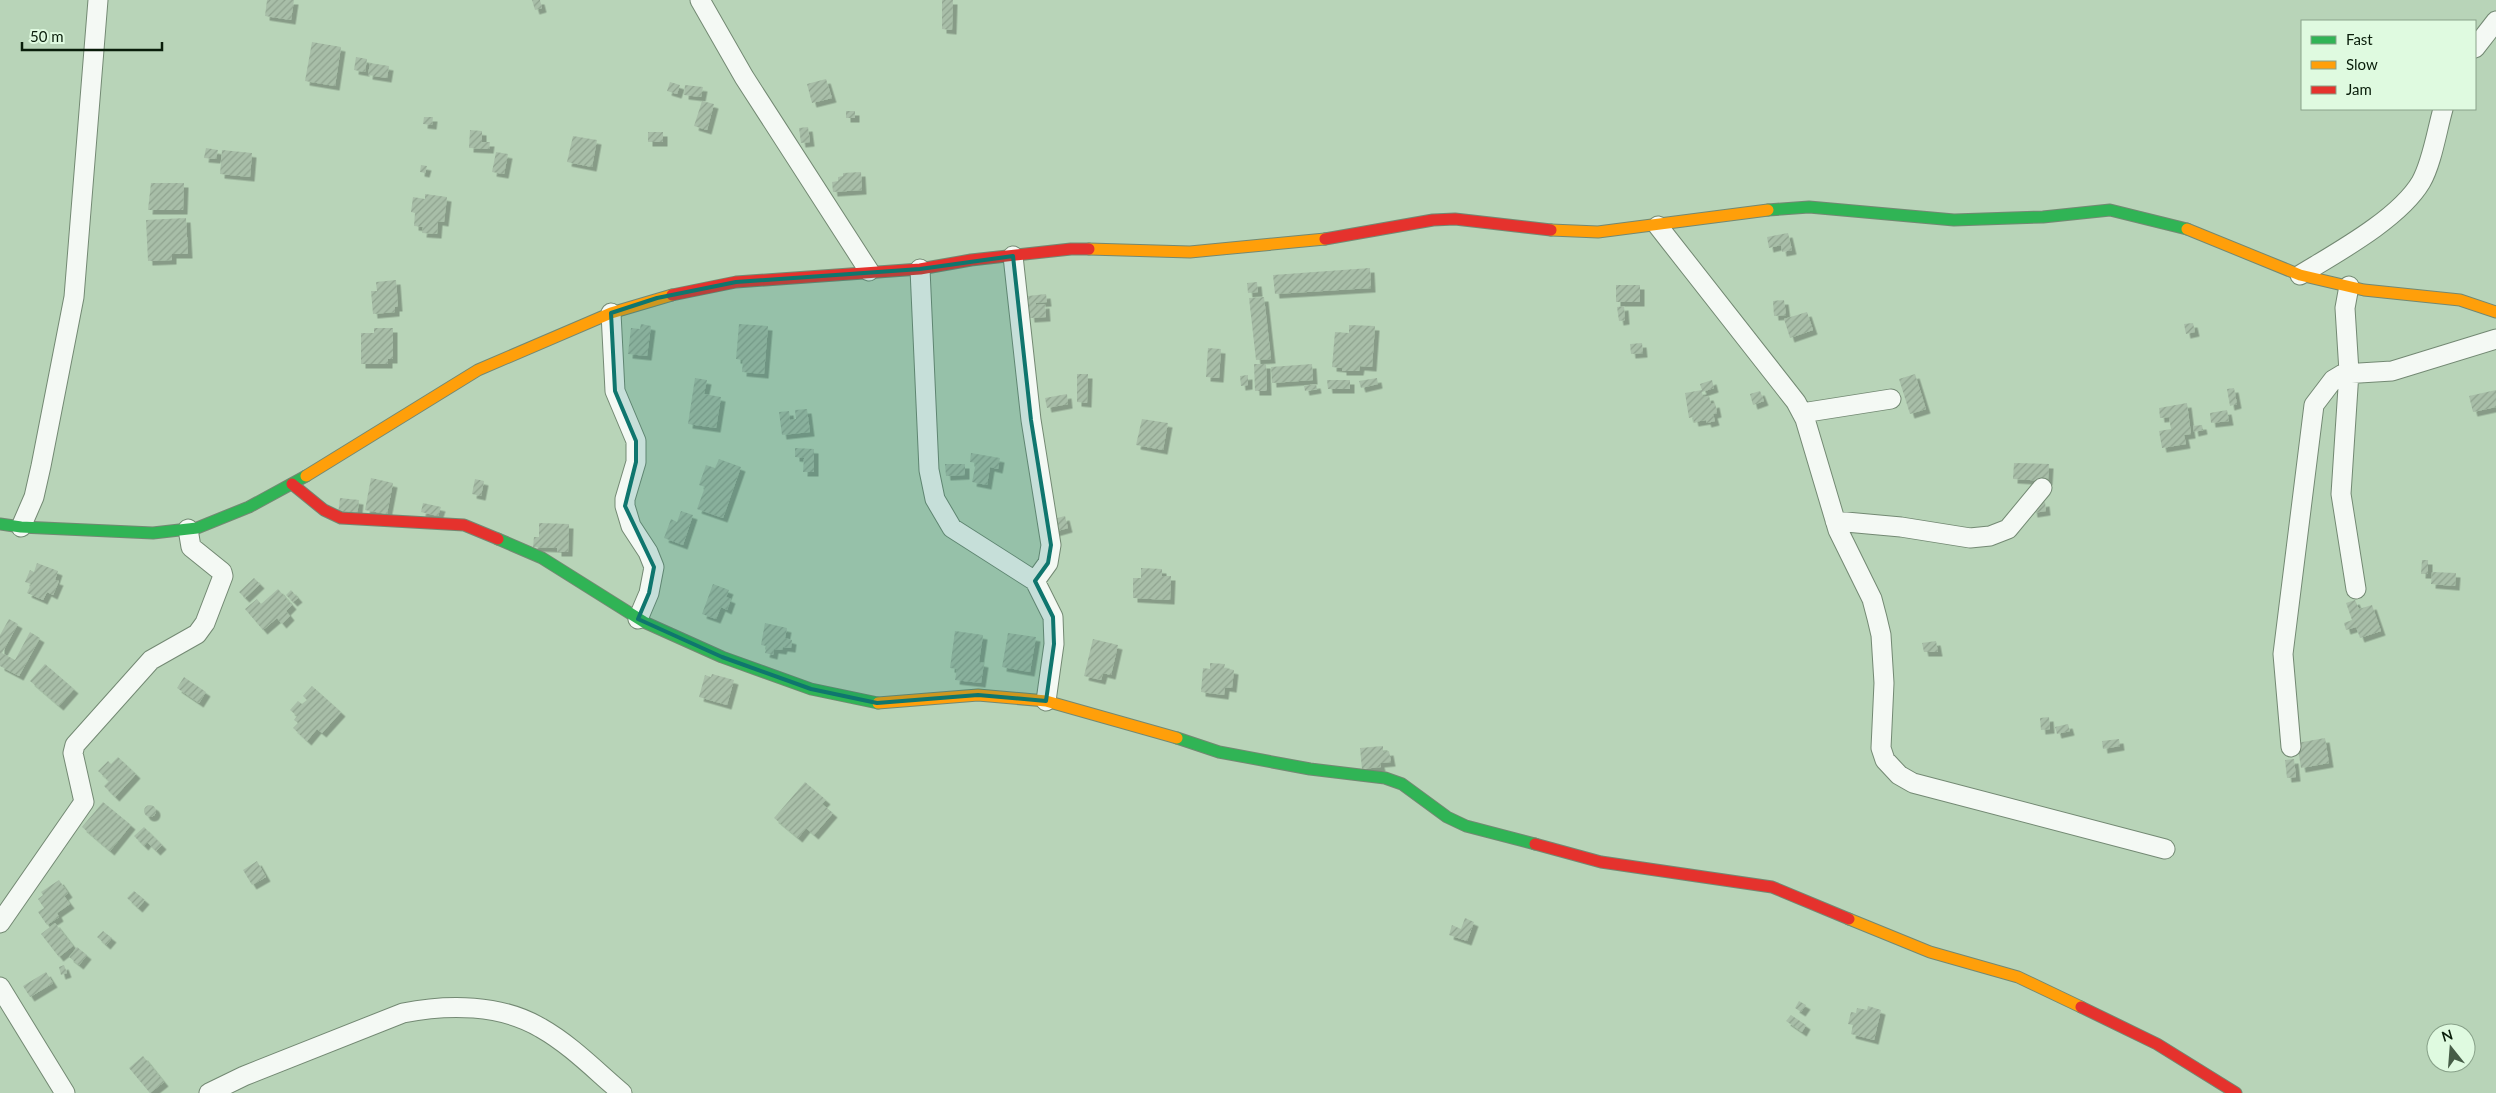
<svg xmlns="http://www.w3.org/2000/svg" width="2496" height="1093" font-family="Lato,sans-serif">
<defs>
<pattern id="building-hatch" width="6" height="6" patternUnits="userSpaceOnUse" patternTransform="scale(1.25)"><rect width="6" height="6" fill="#a8bea8"/><path d="M-1 1l2-2M0 6l6-6M5 7l2-2" fill="none" stroke="#8fa38f"/></pattern>
<filter id="shadow"><feDropShadow dx="4.5" dy="4.5" stdDeviation="0" flood-color="#0004"/></filter>
</defs>
<rect width="100%" height="100%" fill="#b8d4b8"/>
<!-- building -->
<path fill="url(#building-hatch)" filter="url(#shadow)" d="M267,0H294L291,20L265,16Z
M532,0H540L542,8L535,10Z
M942,0H953L952,30L942,29Z
M312,42L341,47L335,86L305,81Z
M356,57L367,59L365,72L354,70Z
M370,63L389,66L387,78L368,75Z
M826,79L832,98L812,103L807,84Z
M670,82L680,85L677,94L667,91Z
M685,85L703,87L701,97L684,95Z
M702,101L714,104L707,130L694,126Z
M846,111H855V118H846Z
M424,117H433L432,125L423,124Z
M808,127L810,142L801,143L799,128Z
M470,130L482,131V142H490L489,149L469,148Z
M648,132H663V142H648Z
M573,136L597,140L592,167L567,162Z
M206,148L218,150L216,159L204,158Z
M222,150L252,153L250,177L220,174Z
M496,152L508,154L504,174L492,172Z
M421,165L427,166L425,173L420,172Z
M861,172L862,190L833,192L832,182L838,181V177L843,176V173Z
M151,183H184L183,210H148Z
M425,194L447,197L444,222L438,221L437,234L422,233L423,227L414,226L415,213L411,212L413,197L425,199Z
M186,218L188,254H172V260L148,261L146,220Z
M1788,233L1792,250L1782,252L1781,245L1769,248L1767,237Z
M1370,268L1371,288L1275,294L1273,275Z
M396,280L398,307H395V312L373,314L371,291H377L376,282Z
M1257,282L1258,292L1248,293L1247,283Z
M1616,285H1640V302H1616Z
M1046,294L1047,302L1036,303V305L1045,304L1046,317L1030,318L1028,296Z
M1264,297L1271,359L1256,360L1249,298Z
M1784,300L1786,315L1774,316L1773,301Z
M1624,306L1625,320L1619,321L1617,307Z
M1807,312L1813,330L1790,338L1784,319Z
M2193,323L2195,332L2186,334L2184,324Z
M641,324L651,326L647,356L628,354L631,328L640,329Z
M739,324L768,326L764,374L742,372L743,360L736,359Z
M1349,325L1375,326L1372,367L1360,366L1359,371H1342V368L1332,367L1335,332L1349,333Z
M374,328H393V359H388V364H361V333H374Z
M1642,343L1643,353L1631,354L1630,344Z
M1208,348L1221,349L1219,378L1206,377Z
M1254,364H1266L1267,391H1255Z
M1312,364L1313,380L1272,383L1271,367Z
M1077,374H1088L1087,403L1077,402Z
M1915,374L1926,409L1910,414L1899,379Z
M1248,375V385L1241,386L1240,376Z
M695,378L707,380L704,394L721,397L716,428L688,424Z
M1377,378L1378,384L1361,388L1359,381Z
M1327,380H1350V389H1328Z
M1712,380L1714,388L1702,392L1703,397L1709,396L1711,404L1715,403L1717,413L1713,414L1715,421L1707,423L1706,420L1694,422L1693,417L1689,418L1685,393L1702,390L1700,384Z
M1316,384L1317,389L1305,391L1304,386Z
M2234,388L2237,404L2230,406L2227,389Z
M2496,390V407L2473,412L2469,396Z
M1760,391L1764,401L1753,405L1750,394Z
M1067,394L1068,404L1047,408L1045,398Z
M2187,403L2191,434L2184,435L2186,444L2162,448L2159,431L2171,429L2169,417L2160,418L2159,408Z
M807,409L810,432L782,435L779,412L789,411L790,420L796,419L795,410Z
M2227,410L2229,421L2211,423L2210,413Z
M1142,419L1168,423L1163,450L1136,445Z
M2202,425L2203,430L2194,432L2193,426Z
M795,448L814,449V472H803L804,458L795,457Z
M971,453L1000,458L998,469L990,467L987,485L972,482L976,463L970,462Z
M719,459L741,467L723,518L697,509L705,487L699,485L706,465L715,468Z
M2014,463L2049,464L2048,481L2013,479Z
M945,464H965V475L946,476Z
M371,478L393,483L387,514L365,510Z
M475,479L484,481L481,496L472,494Z
M340,498L359,500L357,517L338,515Z
M2045,502L2046,511L2033,513L2032,504Z
M423,503L441,507L438,516L421,512Z
M681,511L693,515L683,545L664,538L671,519L677,522Z
M1065,516L1068,528L1054,532L1050,520Z
M539,523L569,524L568,552H557V548L533,547L534,537H539Z
M2422,560H2428V574H2421Z
M37,563L58,571L55,580L59,581L53,595L47,592L43,600L27,593L31,584L25,582L30,570L34,572Z
M1141,568L1162,569V576H1171L1170,600L1133,598V578H1141Z
M2432,572L2456,573L2455,586L2431,584Z
M254,578L260,584L245,598L239,592Z
M713,584L729,590L726,597L731,599L727,610L721,607L716,619L702,614Z
M278,589L292,605L286,611L290,616L282,624L277,618L263,630L245,609L257,599L261,604Z
M291,590L298,598L293,602L286,595Z
M2355,600L2359,609L2372,605L2381,631L2360,638L2356,627L2346,630L2344,623L2352,620L2346,603Z
M9,619L18,624L2,653L15,660L30,632L40,638L19,676L0,666V635Z
M765,623L787,628L785,638L792,640L791,648L783,647L782,650L774,649L773,655L765,653L767,646L761,645Z
M955,631L983,635L979,662L984,663L981,683L955,680L957,669L950,668Z
M1008,633L1036,637L1030,672L1002,667Z
M1093,639L1118,645L1111,675L1103,673L1101,680L1084,676Z
M1936,641L1938,652H1924L1922,643Z
M1210,663L1225,664L1224,668L1234,670L1232,688L1225,687L1224,695L1201,692L1203,668L1210,669Z
M45,664L74,689L59,706L30,681Z
M712,674L734,680L727,705L699,697L705,675L711,677Z
M184,677L206,692L199,703L177,688Z
M312,686L341,712L322,733L317,729L307,741L293,728L298,723L294,720L297,716L290,710L298,701L302,704L307,700L303,696Z
M2049,717L2050,729L2041,730L2040,718Z
M2068,724L2070,731L2057,734L2055,727Z
M2325,738L2329,763L2301,768L2297,743Z
M2119,739L2120,746L2103,749L2102,741Z
M1383,746V752L1389,751L1391,762L1380,763L1381,767L1362,769L1360,748Z
M118,757L136,774L115,797L104,786L109,781L98,771L108,761L111,764Z
M2294,759L2296,777L2287,778L2285,760Z
M805,782L826,800L822,804L833,813L814,835L806,828L798,838L774,818Z
M103,802L131,825L110,851L82,827Z
M144 811a6 6 0 1 1 12 0a6 6 0 1 1-12 0Z
M144,827L162,845L156,851L147,842L144,846L134,836Z
M257,861L266,877L252,885L243,870Z
M59,880L68,893L64,896L70,904L57,913L59,917L47,925L38,912L44,908L38,899L43,895L41,892Z
M134,891L145,900L138,908L127,898Z
M1465,918L1474,922L1467,941L1449,935L1452,925L1461,929Z
M55,923L73,946L59,957L41,934Z
M103,931L112,938L106,945L97,937Z
M77,947L87,955L79,965L69,957Z
M64,965L67,973L61,975L59,967Z
M46,972L53,983L30,997L23,986Z
M1799,1001L1806,1005L1801,1012L1795,1008Z
M1868,1006L1881,1010L1874,1040L1851,1034L1853,1025L1848,1024L1851,1012L1856,1013L1857,1008L1867,1010Z
M1791,1015L1806,1025L1802,1032L1786,1021Z
M143,1056L164,1082L150,1093L129,1068Z"/>
<g fill="none" stroke-linecap="round" stroke-linejoin="round">
<defs>
<path id="street" d="M700,0L744,77L869,271
M2475,48L2496,21
M1658,226L1796,402L1805,419L1838,530L1872,599L1877,618L1881,635L1884,683L1881,748L1885,760L1899,775L1913,783L2165,849
M1013,256L1031,420L1051,545L1048,563L1035,581L1053,617L1054,644L1046,701
M920,269L929,470L935,499L952,528L1035,581
M2300,275C2336,253 2399,219 2421,182C2432,163 2437,130 2443,109
M2349,286L2345,308L2349,372L2341,494L2356,589
M611,313L615,391L636,441V462L625,499V506L631,526L648,552L654,567L649,593L638,619
M1802,413L1891,399
M1835,521L1901,527L1970,538L1990,536L2008,529L2042,488
M21,527L34,497L41,466L74,297L98,0
M2291,747L2283,654L2314,405L2333,380L2343,374L2392,371L2496,339
M0,923L84,802L73,753L75,745L151,660L197,634L205,623L223,576L222,572L191,547L188,529
M0,987L65,1093
M209,1093L244,1076L403,1013C448,1004 501,1004 541,1028C571,1045 596,1071 622,1093"/>
<path id="fast" d="M1768,210L1809,207L1954,220L2043,217L2110,210L2187,229
M0,524L21,527L153,533L197,528L249,507L306,476
M498,539L542,558L644,622L722,657L811,689L878,703
M1177,738L1219,752L1310,769L1385,778L1402,784L1447,817L1466,826L1535,844"/>
<path id="slow" d="M2187,229L2300,275L2364,290L2460,300L2496,312
M1551,230L1598,232L1768,210
M1089,249L1190,252L1325,239
M306,476L478,370L611,313L672,295
M878,703L978,695L1046,701L1177,738
M1849,919L1930,952L2018,977L2081,1007"/>
<path id="jam" d="M1325,239L1433,220L1455,219L1551,230
M672,295L736,282L920,269L971,260L1071,249H1089
M292,484L324,510L341,518L464,525L498,539
M1535,844L1601,862L1772,887L1849,919
M2081,1007L2157,1044L2236,1093"/>
</defs>
<!-- street casing -->
<use href="#street" stroke="#738973" stroke-width="21"/>
<!-- fast casing -->
<use href="#fast" stroke="#738973" stroke-width="13"/>
<!-- slow casing -->
<use href="#slow" stroke="#738973" stroke-width="13"/>
<!-- jam casing -->
<use href="#jam" stroke="#738973" stroke-width="13"/>
<!-- street -->
<use href="#street" stroke="#f4f9f4" stroke-width="19"/>
<!-- fast -->
<use href="#fast" stroke="#30b455" stroke-width="11"/>
<!-- slow -->
<use href="#slow" stroke="#ff9f0a" stroke-width="11"/>
<!-- jam -->
<use href="#jam" stroke="#e5322d" stroke-width="11"/>
</g>
<!-- marked area -->
<path fill="#0f766e" fill-opacity="0.2" stroke="#0f766e" stroke-width="4" stroke-linejoin="round" d="M1013,256L1031,420L1051,545L1048,563L1035,581L1053,617L1054,644L1046,701L978,695L877,703L811,689L722,657L638,619L649,593L654,567L625,506L636,462V441L615,391L611,313L657,298L736,282L920,269Z"/>
<!-- legend -->
<rect x="2301" y="20" width="175" height="90" fill="#dffae0" stroke="#89a28a"/>
<rect x="2311" y="36" width="25" height="8" fill="#30b455" stroke="#89a28a"/>
<text x="2346" y="45" font-size="15" fill="#091d0a">Fast</text>
<rect x="2311" y="61" width="25" height="8" fill="#ff9f0a" stroke="#89a28a"/>
<text x="2346" y="70" font-size="15" fill="#091d0a">Slow</text>
<rect x="2311" y="86" width="25" height="8" fill="#e5322d" stroke="#89a28a"/>
<text x="2346" y="95" font-size="15" fill="#091d0a">Jam</text>
<!-- north arrow -->
<g transform="translate(2451 1048) rotate(343)"><circle r="24" fill="#dffae0" stroke="#89a28a"/>
<path d="M0-4L9 19L0 12L-9 19Z" fill="#465d47"/>
<text y="-8" font-size="14" font-weight="bold" text-anchor="middle" fill="#091d0a">N</text>
</g>
<!-- scale -->
<path d="M22 42v8h140v-8" fill="none" stroke="#091d0a" stroke-width="2.5"/>
<text x="30" y="42" font-size="15" fill="#091d0a" stroke="#dffae0" stroke-width="4" paint-order="stroke">50 m</text>
</svg>
